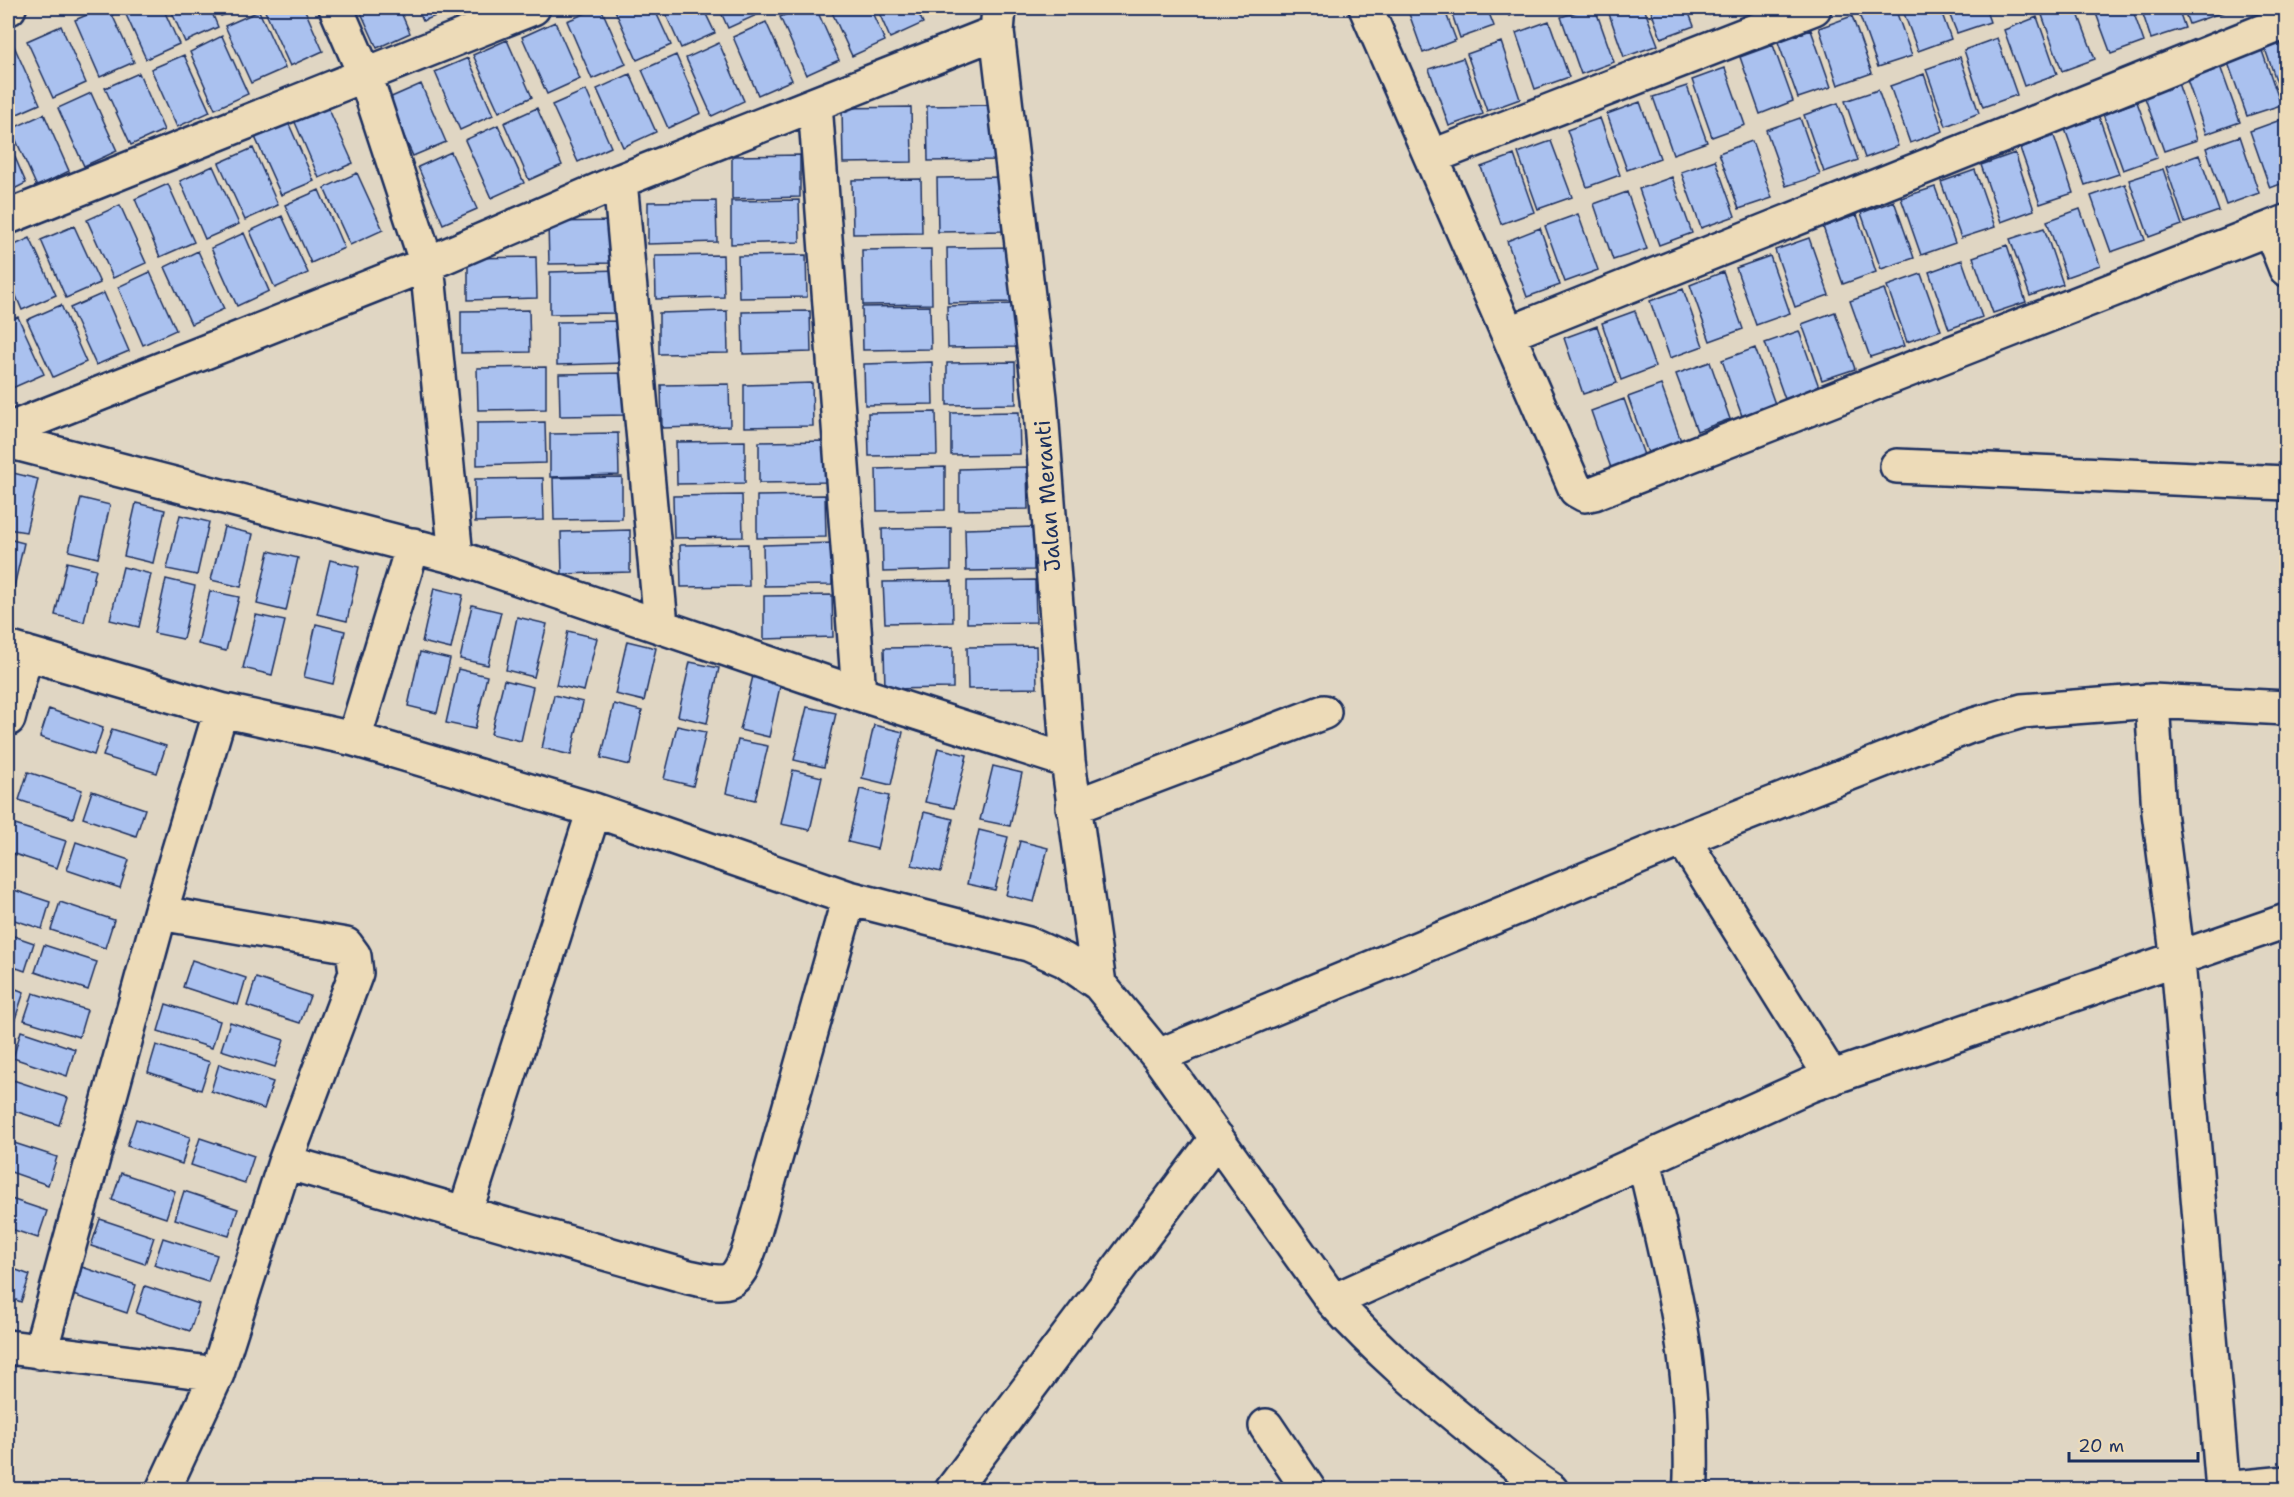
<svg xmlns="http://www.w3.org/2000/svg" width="2294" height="1497" font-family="'Shantell Sans',sans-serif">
<rect width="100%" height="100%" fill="#e0d6c3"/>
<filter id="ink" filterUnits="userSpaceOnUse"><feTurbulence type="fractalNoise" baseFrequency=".0167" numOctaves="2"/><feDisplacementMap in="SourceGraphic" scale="12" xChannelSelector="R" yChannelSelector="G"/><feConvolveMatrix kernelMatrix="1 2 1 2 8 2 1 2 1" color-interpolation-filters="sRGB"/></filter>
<g filter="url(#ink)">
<!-- building -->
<path fill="#aac1ef" stroke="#1b2f5e" stroke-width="1.5" d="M103,8H109L134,62L100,77L75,20Z
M123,8H163L179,44L146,59Z
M170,8H210L218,27L185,42Z
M217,8H240L221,16Z
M304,8L323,51L290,66L264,9Z
M359,8H399L410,33L377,48Z
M417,8H455L423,21Z
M598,8H601L626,64L592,79L567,21Z
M614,8H654L671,45L637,60Z
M663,8H703L715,33L681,48Z
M719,8H758L761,13L728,28Z
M802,8H816L839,60L806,75L780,17Z
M830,8H870L885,41L852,56Z
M877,8H916L923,23L890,38Z
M1407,8H1444L1456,40L1423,53Z
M1450,8H1487L1494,26L1460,38Z
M1506,8H1532L1509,16Z
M1588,8H1595L1614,62L1581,74L1561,17Z
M1607,8H1644L1658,45L1624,57Z
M1650,8H1687L1694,26L1661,38Z
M1706,8H1730L1709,15Z
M1868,8H1895L1912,56L1878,67L1858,11Z
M1902,8H1940L1951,39L1918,51Z
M1947,8H1985L1990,22L1957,33Z
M2062,8H2076L2095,59L2062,71L2042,15Z
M2094,8H2132L2144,42L2111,54Z
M2141,8H2178L2185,28L2151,39Z
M2183,8H2221L2223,12L2189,24Z
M259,11L285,68L251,83L225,26Z
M1852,16L1872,73L1838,85L1819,28Z
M2037,17L2057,74L2024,86L2004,30Z
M1549,21L1569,77L1535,89L1516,33Z
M555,22L580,79L547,94L522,37Z
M766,22L792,80L758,95L733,37Z
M61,26L86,83L53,98L27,41Z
M1811,30L1831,87L1798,98L1778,42Z
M222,36L248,94L215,109L190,52Z
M1997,38L2017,95L1983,107L1964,50Z
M2286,38V102L2284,103L2264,46Z
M507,40L532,97L499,112L473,55Z
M1501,42L1520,99L1487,111L1467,54Z
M719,43L744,101L712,116L686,58Z
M1773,45L1793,101L1760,114L1740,57Z
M14,46L40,104L8,118V49Z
M2261,48L2281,105L2247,116L2227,60Z
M184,55L210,112L177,127L151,69Z
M676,55L701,113L668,128L642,70Z
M1960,57L1979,113L1946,126L1926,69Z
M468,58L493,115L460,130L435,72Z
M1463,58L1483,114L1449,126L1429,69Z
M2220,66L2240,122L2206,134L2186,77Z
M1725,68L1745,125L1712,137L1692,80Z
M139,73L164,130L131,145L105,88Z
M630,74L656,132L623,147L597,89Z
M1924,74L1943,131L1910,143L1890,86Z
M2178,83L2197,140L2164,151L2144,95Z
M421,84L446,142L413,156L387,99Z
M1687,86L1707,142L1673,154L1653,97Z
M586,90L611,147L578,162L552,105Z
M1878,90L1898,146L1865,158L1845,101Z
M91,93L117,151L84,166L58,108Z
M1640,102L1660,158L1627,170L1607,114Z
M2137,102L2157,158L2123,170L2103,114Z
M1838,103L1858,160L1824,172L1804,115Z
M327,105L353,163L319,178L294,120Z
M996,105L997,160L928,161L927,106Z
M911,107L912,162L843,163L842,108Z
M537,108L562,165L529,180L504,123Z
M44,114L69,171L37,187L11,129Z
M2099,117L2119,174L2085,185L2065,129Z
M1600,118L1620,175L1587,187L1567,130Z
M1800,118L1820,175L1786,186L1766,130Z
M2283,119L2286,130V182L2270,188L2250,131Z
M288,122L314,181L281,195L255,137Z
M498,125L524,183L491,198L465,140Z
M2054,136L2073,193L2040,204L2020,148Z
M2240,136L2259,193L2226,205L2206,148Z
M8,141L26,183L8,192Z
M1551,141L1572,197L1538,209L1518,153Z
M1752,141L1772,198L1739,209L1719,153Z
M253,148L278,205L245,220L219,163Z
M451,152L477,209L443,224L418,167Z
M2015,153L2034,210L2001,222L1981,165Z
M800,155V197L732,199V156Z
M1514,155L1534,212L1501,224L1481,167Z
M2199,155L2219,211L2185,223L2166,167Z
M1715,160L1735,216L1701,228L1681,172Z
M213,166L239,224L205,239L180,181Z
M2163,169L2182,225L2149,237L2129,180Z
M1975,170L1995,227L1961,238L1941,182Z
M357,173L383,230L350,245L324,188Z
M1006,177L1007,231L938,232L937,178Z
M1672,177L1692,233L1659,245L1639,189Z
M921,179L922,233L853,234L852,180Z
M168,184L194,242L160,257L135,199Z
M2125,184L2145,240L2111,252L2091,196Z
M1935,187L1955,243L1921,255L1901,198Z
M319,190L344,248L311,263L285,205Z
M1627,192L1647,249L1613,260L1594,204Z
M799,200L800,242L731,244V201Z
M716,201L717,242L648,244V202Z
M1894,201L1914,258L1881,269L1861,213Z
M120,205L146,263L113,278L87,220Z
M2080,209L2100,265L2066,277L2047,221Z
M1578,214L1598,270L1565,282L1545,226Z
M1857,215L1876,272L1843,284L1823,227Z
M282,216L308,273L275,288L250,231Z
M616,221L617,263L549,264L548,222Z
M74,226L100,283L66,298L41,240Z
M1540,228L1560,285L1527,297L1507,241Z
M2044,228L2063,284L2030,296L2010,239Z
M244,233L269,291L237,306L211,248Z
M30,238L56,295L22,310L8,277V248Z
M1809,238L1829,295L1795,307L1775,250Z
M2007,245L2026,302L1993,313L1973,257Z
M1016,247L1017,302L948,303L947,248Z
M931,249L932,304L863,305L862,250Z
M198,251L224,309L191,324L165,267Z
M723,255L724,297L656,299L655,256Z
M806,255L807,297L739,298L738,256Z
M1770,256L1790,313L1756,325L1736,268Z
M536,257L537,298L468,300V258Z
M1962,260L1982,317L1949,329L1929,272Z
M618,270L619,313L550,314V272Z
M150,272L176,330L143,345L118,287Z
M1723,272L1743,329L1710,341L1690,285Z
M1921,274L1941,330L1907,342L1887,286Z
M1683,289L1703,346L1670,358L1650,301Z
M1884,289L1904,346L1870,357L1850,301Z
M104,293L129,351L96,365L70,308Z
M1016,304L1017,347L948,348L947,306Z
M61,305L86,362L53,377L27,320Z
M930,306L931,349L863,350L862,307Z
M529,310L530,352L461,353V311Z
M727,311L728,353L659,354V313Z
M810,311L811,352L743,354L742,312Z
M1635,311L1655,367L1621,380L1602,323Z
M1835,312L1855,369L1822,380L1802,324Z
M18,317L44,374L10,389L8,382V321Z
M625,321L626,363L557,365V322Z
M1597,326L1617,383L1583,394L1564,338Z
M1799,331L1819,387L1785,399L1765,343Z
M1755,348L1775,404L1742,416L1722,360Z
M932,362L933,404L865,405L864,364Z
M1015,362L1016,404L947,405V363Z
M1710,362L1730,419L1697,431L1676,374Z
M546,367V409L478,410L477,368Z
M628,373L629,415L560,416L559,374Z
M812,383L813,426L744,427V385Z
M729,384L730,426L662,428L661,385Z
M1661,385L1681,441L1648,453L1628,397Z
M1624,399L1644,455L1611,468L1591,411Z
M936,412L937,455L869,456L868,413Z
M1019,412L1020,454L951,455V413Z
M545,422L546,463L477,465V423Z
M618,433L619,475L550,477V434Z
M745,441V483L677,484L676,442Z
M827,441L828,482L759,483V442Z
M945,467V510L877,511L876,469Z
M1027,467L1028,509L959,510V469Z
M9,472L38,479L26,532L8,529Z
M622,477V519L554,520L553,478Z
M543,478L544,520L475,522V479Z
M742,495L743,537L674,538L673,496Z
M825,495L826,537L757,538V496Z
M81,498L110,505L98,558L69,551Z
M136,503L165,510L153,563L124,556Z
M180,515L209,522L197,575L167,569Z
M224,527L253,534L241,587L211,580Z
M1034,527V570L966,571L965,529Z
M951,528V570L883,572L882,529Z
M630,530V572L562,574L561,532Z
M8,539L24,543L12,596L8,595Z
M832,543V585L764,586L763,545Z
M748,544L749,586L681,587L680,545Z
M269,551L298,558L286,611L257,604Z
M330,560L359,567L347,621L317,614Z
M67,562L96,569L84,622L55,615Z
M123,567L151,574L139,627L110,620Z
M166,579L195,586L183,639L154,633Z
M1035,580L1036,622L967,623V581Z
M952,581L953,622L885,623L883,582Z
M434,588L463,595L451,649L422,642Z
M210,591L239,597L226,651L198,644Z
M832,595L833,637L764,639V596Z
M472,605L501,612L488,665L460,659Z
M256,615L285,621L272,675L243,668Z
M517,617L547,624L534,677L506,670Z
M316,624L345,631L333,684L304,677Z
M568,631L597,638L584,691L556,685Z
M627,641L656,648L644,701L615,694Z
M1036,646L1037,688L968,689L967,647Z
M953,647V688L885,689L884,648Z
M420,652L450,659L437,713L408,706Z
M690,662L719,668L707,723L678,716Z
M458,669L487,676L475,729L446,723Z
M753,676L781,682L769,737L740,730Z
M504,680L533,687L521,741L491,734Z
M554,695L583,702L571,755L542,748Z
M614,704L642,711L630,765L601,758Z
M807,707L836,713L824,767L794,760Z
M49,709L103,728L94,755L40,737Z
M874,725L903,732L891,785L862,778Z
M677,726L706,732L693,786L664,779Z
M112,729L166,746L157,773L103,756Z
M738,740L768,746L755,800L726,793Z
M938,748L967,755L954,808L925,802Z
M993,766L1022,773L1010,826L980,820Z
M793,770L822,777L810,830L781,824Z
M28,772L82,790L73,818L19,800Z
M860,789L889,796L877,849L848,842Z
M92,791L145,809L136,836L83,818Z
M924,812L953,819L941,872L912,865Z
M12,824L66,841L57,868L8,852V839Z
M979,830L1008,837L995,890L967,884Z
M1020,841L1048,848L1034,902L1006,895Z
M76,842L129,860L120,888L67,870Z
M8,888L50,902L42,929L8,918Z
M60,902L114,920L105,948L51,930Z
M8,934L34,943L25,971L8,965Z
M44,945L97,962L88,990L35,972Z
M192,960L246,978L238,1005L183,987Z
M256,978L310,996L300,1023L247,1006Z
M8,986L24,992L15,1019L8,1016Z
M33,993L87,1010L79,1037L24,1020Z
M166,1004L220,1021L212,1048L158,1031Z
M230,1022L284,1040L275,1067L221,1050Z
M21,1031L75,1049L67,1076L13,1058Z
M156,1045L210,1062L201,1090L148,1072Z
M219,1064L273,1082L264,1109L211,1091Z
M13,1080L68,1098L59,1125L8,1109Z
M136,1119L190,1137L182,1164L127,1146Z
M200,1138L254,1156L245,1183L191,1165Z
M8,1141L57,1157L48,1185L8,1171Z
M121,1173L175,1191L166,1218L112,1200Z
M184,1191L238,1209L229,1236L175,1219Z
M8,1198L47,1211L38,1238L8,1228Z
M100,1219L154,1237L145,1264L91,1246Z
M163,1238L217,1255L208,1282L154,1265Z
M8,1267L30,1275L21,1302L8,1297Z
M82,1267L136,1285L127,1313L73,1295Z
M145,1286L199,1304L190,1331L136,1313Z"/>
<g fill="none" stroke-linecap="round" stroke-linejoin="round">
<defs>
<path id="minor" d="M8,8H9
M336,8L365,75L427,264L456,557
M999,8L997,32L1040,398L1068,761L1099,984
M1366,8L1576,490L1585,495L1594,493L2286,222
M815,104L859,694
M1431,157L1814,8
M620,181L661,625
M8,217L533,8
M2270,229L2286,269
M1508,334L2286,22
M8,430L427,264L620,181L997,32
M8,441L456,557L859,694L1068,761
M1897,466L2286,483
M8,648L221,710L354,739L594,810L849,898L1028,944L1064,960L1099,984L1158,1056L1333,1301C1377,1350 1426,1392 1478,1434C1501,1453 1525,1473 1551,1490
M2152,701L2159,812L2178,961L2223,1490
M8,719L26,653
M354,739L413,545
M1073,807L1324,712
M1683,839L1832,1078
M160,913L346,945L354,956L356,973L285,1162L217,1374L163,1490
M1158,1056L1683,839L1970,726L2022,711L2152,701L2286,708
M1644,1160C1665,1253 1692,1348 1691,1444C1691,1459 1692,1475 1690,1490
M285,1162L689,1277C729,1286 736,1287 750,1247L849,898
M465,1213L594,810
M1333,1301L1810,1085L2286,921
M8,1347L217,1374
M40,1352L160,913L221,710
M1266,1426L1309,1490
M2223,1489L2286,1483
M952,1490L1217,1138"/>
</defs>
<!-- minor casing -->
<use href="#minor" stroke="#1b2f5e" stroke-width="38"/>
<!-- minor -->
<use href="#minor" stroke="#eddbb8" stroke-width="33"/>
</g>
</g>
<g text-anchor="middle" stroke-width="4.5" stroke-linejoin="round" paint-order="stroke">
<!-- street labels -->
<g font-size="22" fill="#1b2f5e" stroke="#eddbb8">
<text transform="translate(1047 496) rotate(-94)" y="8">Jalan Meranti</text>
</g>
</g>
<!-- margin -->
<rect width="2294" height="1497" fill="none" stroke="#eddbb8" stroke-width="30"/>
<rect x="15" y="15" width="2264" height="1467" fill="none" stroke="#1b2f5e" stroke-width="2" filter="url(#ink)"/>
<!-- scale -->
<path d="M2069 1452v9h129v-9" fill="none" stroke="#1b2f5e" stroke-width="3"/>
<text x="2078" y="1452" font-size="18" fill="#1b2f5e" stroke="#eddbb8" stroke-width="4.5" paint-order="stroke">20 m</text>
</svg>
